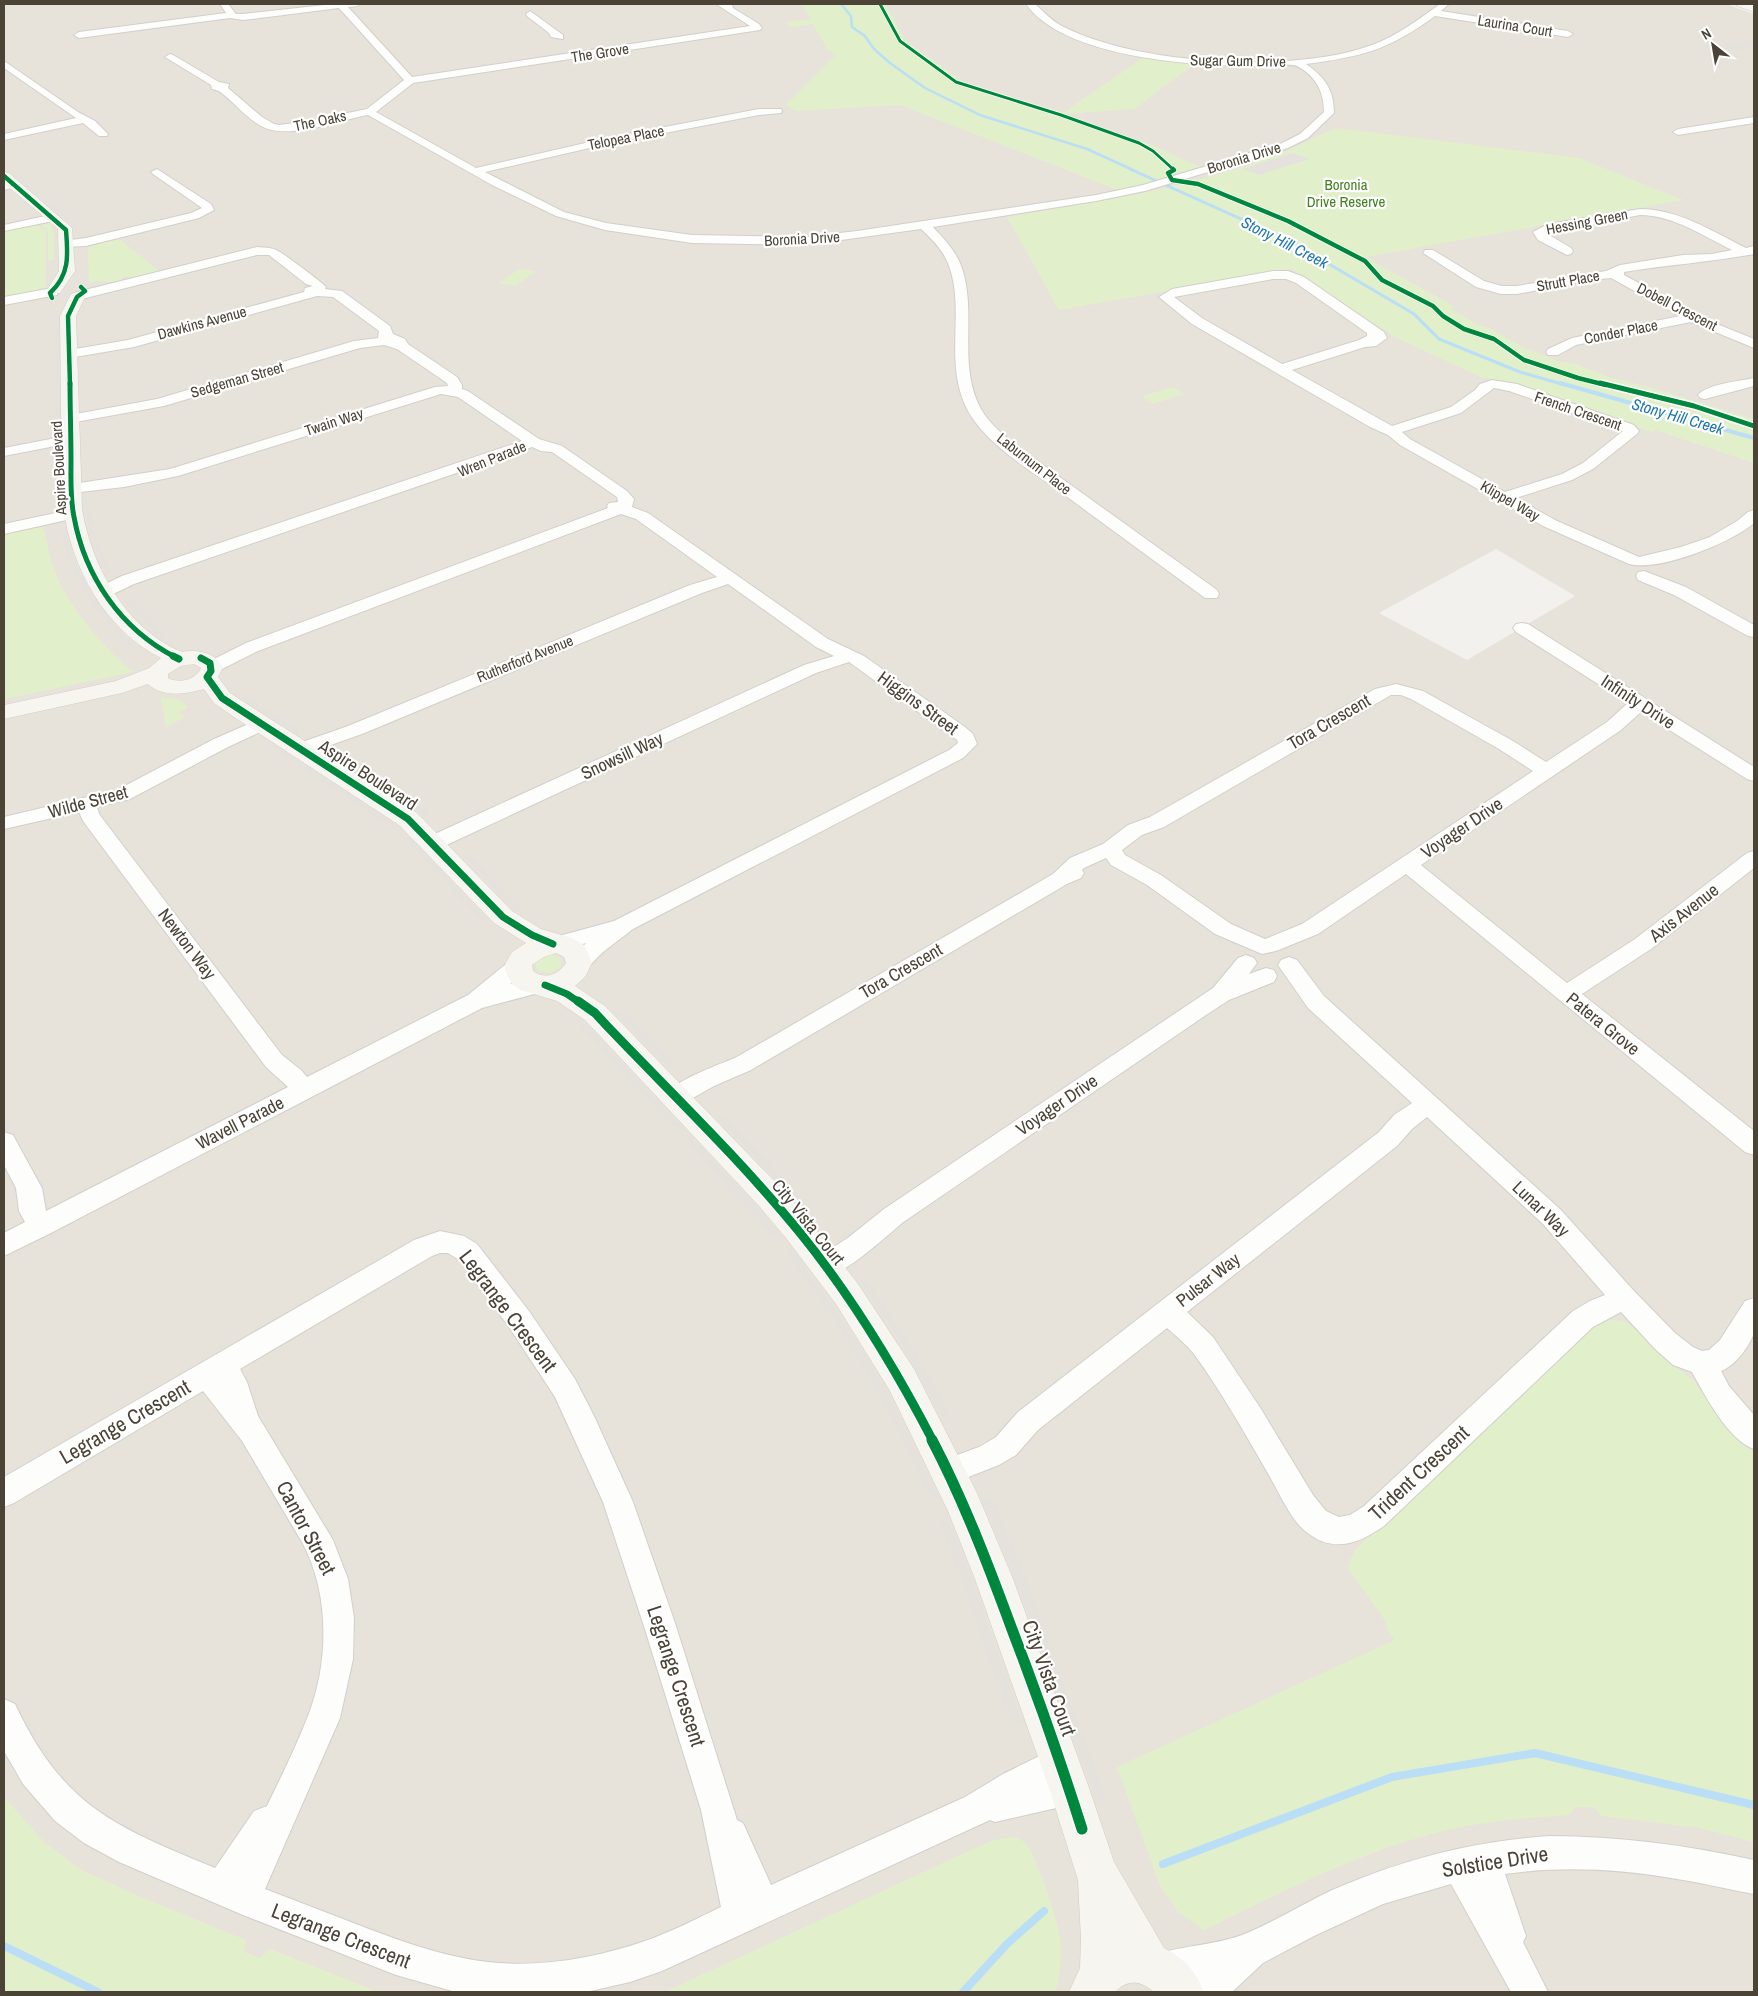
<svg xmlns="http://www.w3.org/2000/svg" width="1758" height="1996" font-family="'Archivo Narrow',sans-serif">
<rect width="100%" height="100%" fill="#f3f1ed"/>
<!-- residential -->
<path fill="#e8e3da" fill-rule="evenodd" d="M4,4H1726L1754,14V1992H4ZM1496,549L1575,596L1467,660L1379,613Z"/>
<!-- green -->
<path fill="#e1f0ca" d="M802,4H885L906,41L963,82L1063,113L1143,58L1194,64L1134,109L1064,114L1154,146L1202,168L1120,191L901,105L796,111L786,105L836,55L827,48L813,24L792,27L785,22L810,19Z
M1336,128L1579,158L1683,200L1366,257C1395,275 1425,289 1455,307L1450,308L1477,325L1490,328L1518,345L1557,361L1576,364L1608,377L1649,387L1754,419V463L1655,430L1652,432L1494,379L1483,378L1393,336L1292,269L1059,310L1007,217C1097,202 1188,188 1274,156C1295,148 1315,137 1336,128Z
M34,223L46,231V287L37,290L38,293L4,299V230Z
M50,223L52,225L51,227L54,233V260L48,261V231L41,224Z
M118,238L159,271L131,278L128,276L121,278L123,280L119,281L89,282L88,247Z
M519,269L535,271L516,286L500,283Z
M1173,387L1184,394L1153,404L1142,396Z
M43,527C47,538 48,550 51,561C65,604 99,643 133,672L4,699V534Z
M161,698L177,699L189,707L179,712L185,717L166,727Z
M550,955L561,958V967L551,973L538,971L535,965C537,958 543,957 550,955Z
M1606,1319L1623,1321L1641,1331L1676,1367L1694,1381L1710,1403L1754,1448V1842L1699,1828L1602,1816L1594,1807H1575L1569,1815C1523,1818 1476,1822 1431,1834C1351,1856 1278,1894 1204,1930L1178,1912L1160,1886L1117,1767L1395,1640L1386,1628L1387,1623L1349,1570L1348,1565L1355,1550L1590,1326Z
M4,1797L44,1842L83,1871L150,1901L246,1940L244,1952L260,1958L270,1949L378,1992H4Z
M1013,1837C1020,1838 1025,1842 1028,1847C1040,1865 1060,1926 1061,1946C1061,1961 1060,1979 1055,1992H668L669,1990L969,1851L994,1840Z"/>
<!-- parking -->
<path fill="#e5e2de" d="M1754,39V45L1752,46L1754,48L1722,53L1707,47Z
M1293,153L1310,159L1259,175L1242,169Z
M4,165L74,222L78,232L75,234L74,228L71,223L4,168Z
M59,314L60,432L56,431L55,317Z
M60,454L61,506L57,505L56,457Z
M84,501L88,502L95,536L110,570L107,574L90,533Z
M65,530L73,557L90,591L113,623L134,645H127L96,608L81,586L69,560L60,533Z
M124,601H131L166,638L163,642Z
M246,696L301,731L299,735L239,697Z
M266,740L381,813L404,831H396L267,745Z
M342,762H349L418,805L429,813L427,819L403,801Z
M408,835L489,921L479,919L406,841Z
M461,853L472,857L521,908V916Z
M611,1009L624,1014L671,1060V1069Z
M574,1012L683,1127L672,1125L576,1022Z
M715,1115L727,1119L789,1183L814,1212V1223Z
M689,1133L755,1204L785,1240L773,1237L690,1144L688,1140Z
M790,1245L842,1319L863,1351L895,1406L940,1500L932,1497L927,1491L896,1426L866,1372L833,1318L790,1257Z
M857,1278L865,1281L872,1288L908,1341L947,1407L945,1422L894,1332Z
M981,1496L994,1503L1020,1564L1105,1797L1104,1804L1096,1793L1084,1768L1032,1625Z
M945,1510L966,1563L1023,1726L1015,1722L1009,1713L941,1522Z"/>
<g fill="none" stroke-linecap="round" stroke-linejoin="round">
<!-- stream-far3 -->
<path stroke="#b9def5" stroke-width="2.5" d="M841,4L851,16L852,27L865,36L874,49L890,63L925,88L980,115L1087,149L1133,170"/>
<!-- stream-far2 -->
<path stroke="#b9def5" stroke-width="3" d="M1130,169L1288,240L1414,314L1439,339L1520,372L1565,385"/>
<!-- stream-far1 -->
<path stroke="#b9def5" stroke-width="4" d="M1560,383L1754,438"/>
<!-- stream -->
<path stroke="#b9def5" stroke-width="8" d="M1163,1864L1392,1777L1535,1753L1754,1805
M4,1946L98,1992
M963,1992L1007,1944L1044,1911"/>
<defs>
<path id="street" d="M220,4H228L236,14H243L334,4H359L358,6L348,7L412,77L750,26L716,4L732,5L733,8L759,24L762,28L760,30L413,83L376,112L476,168L607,138L759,109H781L782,111L781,113L759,115L607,144L485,172L564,212L606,223L692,235L805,237L857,231L1096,195L1143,185L1280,144L1300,134L1324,112C1324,92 1316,76 1297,66C1290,63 1254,67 1244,66C1185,65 1062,56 1026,4H1035C1044,12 1053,22 1064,27C1139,65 1294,74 1372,45C1397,36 1419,19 1440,4H1449L1441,11L1568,31L1573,34L1568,37L1435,16C1389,50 1361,57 1306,64C1325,77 1334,90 1334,113L1308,138L1288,148L1145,191L1096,201L933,227C943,238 954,249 960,263C979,310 956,364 981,409C991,427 1010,440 1025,452L1217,590L1219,594L1217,598H1205C1160,565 1115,532 1070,499C1037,474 984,445 966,407C943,359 967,306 947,261C941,248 931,238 921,229L805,245L692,243L605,230L556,216L492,185L368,115C339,120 287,141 261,126C245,117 234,102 219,91L212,89L211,85L165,57L170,54L173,55L219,82L229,84L228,88L262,117L274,124L279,125L304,122L367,109L404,80L339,8L243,20L230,18L79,38L74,35L79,32L226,13Z
M530,11L563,35V39L551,37L549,33L527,16L526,14Z
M4,61L78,112L95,121L108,134L107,136H99L83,123L4,140V134L76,118L4,68Z
M1754,117V123L1678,135L1673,132L1678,129Z
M157,169L211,204L214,210L199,218L86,246L63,247L61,244L63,241L86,238L191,213L202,208L153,174L151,172Z
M14,181L18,182L20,184L18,186L4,190V183Z
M1640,209C1678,209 1712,231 1746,248L1754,246V254C1711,262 1667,265 1624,272V275L1707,320L1754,339V348L1691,322L1576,345L1558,355H1548L1546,352L1548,349L1572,338L1680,316L1611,278L1592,280L1517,294H1501L1476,287L1423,253L1425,250H1433L1484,281L1502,286H1517L1606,271L1620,265L1683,255L1712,254L1732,250C1703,236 1673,215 1640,215L1546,233L1571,248L1573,251L1571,254L1567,255L1538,240L1533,232L1548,224Z
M54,214L58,216L60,218L58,220L4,231V225Z
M257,247C263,248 271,247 276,250C282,252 324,284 326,287L325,289L342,291L390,326L393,334L405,339L408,344L457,377L462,385V389L468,391L539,439L562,446L627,491L634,499L632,507L648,513L828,639L864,656L965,727L973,734L977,744L963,758L633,929L603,952L587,968L579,971L571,968L568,963L586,943L556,952L548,949L545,944L548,939L614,921L949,750L958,743L957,740L849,662L816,673L440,848L433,850L426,848L423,843L426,838L804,665L834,656L816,647L728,584L702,593L362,734L308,753L301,755L294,753L291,749L294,745L348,726L690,585L717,577L636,519L621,514L258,651L218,671L212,672L206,671L203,667L206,663L246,643L608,508L607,506L609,503L618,502L617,497L552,452L541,451L532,447L134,584L109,596H97L95,592L97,588L122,576L522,441L458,397L441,394L178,476L124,487L72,493L67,491L64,488L67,485L170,469L435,387L448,386L447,383L397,349L384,345L360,348L164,406L70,423L65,422L63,419L65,416L157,399L354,341L378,338L379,331L333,297L317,296L134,347L69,358L62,354L69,350L128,340L304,292L305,288L313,286L306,284L269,255H257L82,299L76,295L77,292Z
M1273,271H1288L1304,277L1384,332L1387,338L1376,346L1365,347L1292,370L1392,426L1451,407L1475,390L1480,384L1492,380L1517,384L1634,425L1639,431L1637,434L1593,469L1572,480L1516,498L1555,520L1639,557L1681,547L1710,537L1737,521L1748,512L1754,510V523C1731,543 1659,572 1629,564L1543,526L1400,445L1388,435L1370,427L1192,324L1159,297L1172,289ZM1273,279H1286L1296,283L1367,333V336L1359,340L1282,364L1202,318L1174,297ZM1494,388L1509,391L1623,431L1583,463L1562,474L1505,492L1410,439L1402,432L1461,413Z
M52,288L58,292L57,295L4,305V297Z
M1754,378V386L1705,399L1700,398L1698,395C1707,384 1740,381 1754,378Z
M71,435L76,436L78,439L76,442L4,456V448Z
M74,509L80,511L82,514L80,517L4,534V524Z
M1644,571L1686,587L1754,625V637L1748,636L1674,595L1638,580L1636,576L1638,572Z
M1522,623L1528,624L1754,767V781L1747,779L1641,712L1621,730L1421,865L1567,983L1635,939L1747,853L1754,851V868L1651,949L1582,994L1754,1131V1155L1745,1152L1406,874L1318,934L1276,951L1262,954L1215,934L1147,885L1111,865L1106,858L1084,868L1082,870L1084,873L1081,878L1067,884L751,1070L714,1086L684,1103L676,1106L668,1103L664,1097C674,1080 716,1066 735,1058L1053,874L1070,858L1103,844L1128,825L1150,817L1375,689L1396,684L1423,691L1513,741L1546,762L1607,722L1628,703L1516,632L1513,628L1516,624ZM1391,695H1401L1411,699L1499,749L1533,771L1302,924L1265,939L1231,924L1161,875L1125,855L1122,850L1142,835L1164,827Z
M262,718L269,720L271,724L269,728L228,747L130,799L97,807L99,814L282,1055L301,1070L307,1077L468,995L511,960L519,957L527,960L530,965L527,970L510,984L538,977L546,979L549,985L546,991L482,1008L51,1233L4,1256V1233L25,1222L19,1211L16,1188L4,1165V1132L13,1135L38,1181L42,1188L46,1211L288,1087L266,1067L83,821L79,812L4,829V817L117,790L214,739Z
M1246,955L1254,958L1257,963L1249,974L1266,968L1274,970L1277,976L1274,982L1229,1000L1206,1015L902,1223C887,1236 846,1273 828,1276C824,1277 821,1275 817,1274L813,1266L817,1258L849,1237L884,1209L1213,988L1238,958Z
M1289,957L1297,960L1324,996L1561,1210L1634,1291L1675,1333L1693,1347L1702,1351L1709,1350L1720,1340L1745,1301L1754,1298C1754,1308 1757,1324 1754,1333C1749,1347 1735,1366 1721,1371L1729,1386L1754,1415V1449C1729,1441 1704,1394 1692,1372L1673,1365L1655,1349L1621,1312L1593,1327L1384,1526C1358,1544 1333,1554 1305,1531C1290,1519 1277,1488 1266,1470C1244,1432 1221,1391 1194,1354C1187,1345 1176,1336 1167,1328L1038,1430L1016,1455L999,1465L948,1485L938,1482L933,1472L938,1462L979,1447L996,1437L1018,1412L1379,1132L1394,1115L1412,1103L1308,1008L1278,965L1281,960ZM1427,1117L1543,1224L1605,1295L1590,1301L1573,1311L1364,1506L1350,1515L1339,1517L1326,1511L1313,1495L1261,1409L1213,1337L1187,1312L1397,1146L1412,1129Z
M440,1231L464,1236L477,1244L529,1311L575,1379L594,1416L633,1502L675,1623L737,1820L743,1823L771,1885L965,1797L1003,1774L1060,1746L1072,1751L1077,1763L1072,1773L1081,1776L1086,1788L1081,1800L1069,1805L995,1822L990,1820L662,1971L630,1982L586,1992H456L396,1975L243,1915L119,1862L84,1843L55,1821L23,1784L4,1751V1699L15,1704C63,1807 116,1827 215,1868L254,1811L267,1806C281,1777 296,1747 308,1716C329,1662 330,1594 302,1542L242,1441L203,1391L14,1503L4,1507V1477L414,1240ZM440,1253H448L459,1260L509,1327L555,1397L603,1502L643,1623L701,1810L721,1907C696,1919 671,1932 645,1941C596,1958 539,1968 488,1962C437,1956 390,1937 343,1919C317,1909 291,1899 265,1889L340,1718L353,1659L354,1618L348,1579L333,1540L258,1416L247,1382L240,1369L432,1256Z
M1549,1836C1619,1836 1686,1845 1754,1860V1894C1726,1889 1699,1882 1671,1878C1617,1869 1560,1866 1505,1874L1526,1936L1523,1942L1548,1992H1511L1451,1884L1383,1904L1314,1936L1263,1963L1232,1992H1190L1194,1983L1163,1988L1150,1983L1145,1970L1150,1957C1179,1945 1212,1946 1242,1935C1272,1923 1301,1905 1330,1891C1404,1859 1469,1842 1549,1836Z"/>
<path id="secondary" d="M1736,4L1754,5V12L1737,6Z
M4,172L9,173L72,228L75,271L60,293H50L47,290L59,271L58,229L4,183Z
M77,292L83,294L85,297L76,316L82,509C91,565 125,627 179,651C184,653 189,650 194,651C207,652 216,656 223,667L218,677L230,693L417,813L512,911L541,929L572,938L584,945L592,963L585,977L575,986L605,1006L782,1189L808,1220L858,1284L914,1369L977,1493L1013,1579L1089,1788L1114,1862L1164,1948C1184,1958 1196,1971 1204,1992H1154C1139,1980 1129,1979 1115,1992H1069L1080,1968L1081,1939L1078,1880L1049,1788L975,1579L948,1511L890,1391L836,1304L786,1238L760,1207L585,1020L557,1001L520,990L513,985L505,971V964L512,952L526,943L494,923L399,825L234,717L214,703L204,689C186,694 163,698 148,684L122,693L4,719V705L116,681L149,668L161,658C101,628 65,557 62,491L60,316L71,294ZM194,664L201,668C196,680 179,684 168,678V674L181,666ZM556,953L564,957L566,963C558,975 544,980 533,971L532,965L544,957Z"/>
</defs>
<!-- street casing -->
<use href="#street" stroke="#d1cfca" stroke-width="2"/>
<!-- secondary casing -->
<use href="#secondary" stroke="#d3cec3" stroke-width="1"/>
<!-- street -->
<use href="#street" fill="#fdfdfc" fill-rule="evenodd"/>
<!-- secondary -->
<use href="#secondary" fill="#f7f5f0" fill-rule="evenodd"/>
<defs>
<path id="cycleway-far5" d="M880,4L900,41L956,82L1061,115L1139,143L1153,151L1174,170"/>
<path id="cycleway-far4" d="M1173,169L1174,170L1168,173L1172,180L1198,184L1288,221L1365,261L1382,280L1433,306L1443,316L1464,329L1494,339L1524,360L1578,378L1606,385
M4,176L66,230C68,255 70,275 50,293L52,298
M70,385L68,316L77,297L85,291L81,287"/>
<path id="cycleway-far3" d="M70,383C70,409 71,434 71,460C71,479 70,498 74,517C85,577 121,629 175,657
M1600,383L1694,406L1754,426"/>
<path id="cycleway-far2" d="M173,656L179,659
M201,658L210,663L211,671L207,677L222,698L408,819L503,917L532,935L553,944
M545,985L567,994L580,1003"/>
<path id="cycleway-far1" d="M578,1001L595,1013L608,1027C673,1095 742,1161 801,1234C853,1298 895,1368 933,1441"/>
<path id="cycleway" d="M932,1440C964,1501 989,1567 1013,1632C1038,1697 1061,1763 1082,1829"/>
</defs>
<!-- cycleway-far5 casing -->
<use href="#cycleway-far5" stroke="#fff" stroke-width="4.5"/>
<!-- cycleway-far4 casing -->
<use href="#cycleway-far4" stroke="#fff" stroke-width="6"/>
<!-- cycleway-far3 casing -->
<use href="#cycleway-far3" stroke="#fff" stroke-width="8"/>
<!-- cycleway-far2 casing -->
<use href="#cycleway-far2" stroke="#fff" stroke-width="9"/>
<!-- cycleway-far1 casing -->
<use href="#cycleway-far1" stroke="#fff" stroke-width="12"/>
<!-- cycleway casing -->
<use href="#cycleway" stroke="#fff" stroke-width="14"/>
<!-- cycleway-far5 -->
<use href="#cycleway-far5" stroke="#00873e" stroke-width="3"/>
<!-- cycleway-far4 -->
<use href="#cycleway-far4" stroke="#00873e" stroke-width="4.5"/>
<!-- cycleway-far3 -->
<use href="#cycleway-far3" stroke="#00873e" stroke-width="5"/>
<!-- cycleway-far2 -->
<use href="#cycleway-far2" stroke="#00873e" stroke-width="7"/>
<!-- cycleway-far1 -->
<use href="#cycleway-far1" stroke="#00873e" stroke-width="9"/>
<!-- cycleway -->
<use href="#cycleway" stroke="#00873e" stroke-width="11"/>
</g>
<g text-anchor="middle" stroke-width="4.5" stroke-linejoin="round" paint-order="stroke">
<!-- far-street labels -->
<g font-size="15" fill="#4c4337" stroke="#fff">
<text transform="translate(1515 26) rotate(9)" y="5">Laurina Court</text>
<text transform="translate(600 53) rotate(-9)" y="5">The Grove</text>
<text transform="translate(1238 61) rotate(1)" y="5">Sugar Gum Drive</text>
<text transform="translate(320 121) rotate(-12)" y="5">The Oaks</text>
<text transform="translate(626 138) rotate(-11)" y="5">Telopea Place</text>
<text transform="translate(1244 158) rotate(-17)" y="5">Boronia Drive</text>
<text transform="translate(1587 222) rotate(-11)" y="5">Hessing Green</text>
<text transform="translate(802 239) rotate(-3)" y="5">Boronia Drive</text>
<text transform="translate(1568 281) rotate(-10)" y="5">Strutt Place</text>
<text transform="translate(1677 307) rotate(27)" y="5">Dobell Crescent</text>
<text transform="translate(202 323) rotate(-15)" y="5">Dawkins Avenue</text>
<text transform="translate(1621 332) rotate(-11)" y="5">Conder Place</text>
<text transform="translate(237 380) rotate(-16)" y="5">Sedgeman Street</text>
<text transform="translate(1578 411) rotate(19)" y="5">French Crescent</text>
<text transform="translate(334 422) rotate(-18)" y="5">Twain Way</text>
<text transform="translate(492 459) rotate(-22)" y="5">Wren Parade</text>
<text transform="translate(1034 464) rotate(38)" y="5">Laburnum Place</text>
<text transform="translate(59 468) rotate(-93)" y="5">Aspire Boulevard</text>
<text transform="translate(1510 501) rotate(30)" y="5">Klippel Way</text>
<text transform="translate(525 659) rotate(-22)" y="5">Rutherford Avenue</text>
</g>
<!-- far-park labels -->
<g font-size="15" fill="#468021" stroke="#fff">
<text x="1346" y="190">Boronia<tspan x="1346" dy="17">Drive Reserve</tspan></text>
</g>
<!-- far-water labels -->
<g font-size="16" font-style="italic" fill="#2077b3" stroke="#fff">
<text transform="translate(1285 242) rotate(27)" y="6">Stony Hill Creek</text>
<text transform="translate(1678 416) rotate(16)" y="6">Stony Hill Creek</text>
</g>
<!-- street labels -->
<g font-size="18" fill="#4c4337" stroke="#fff">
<text transform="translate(1638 702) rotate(33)" y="6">Infinity Drive</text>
<text transform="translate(918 703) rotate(36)" y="6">Higgins Street</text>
<text transform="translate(1329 722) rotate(-30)" y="6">Tora Crescent</text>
<text transform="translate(622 756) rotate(-25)" y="6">Snowsill Way</text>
<text transform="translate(368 775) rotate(33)" y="6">Aspire Boulevard</text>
<text transform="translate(88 802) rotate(-15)" y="6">Wilde Street</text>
<text transform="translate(1462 828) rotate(-34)" y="6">Voyager Drive</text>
<text transform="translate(1684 913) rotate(-38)" y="6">Axis Avenue</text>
<text transform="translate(187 944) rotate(53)" y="6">Newton Way</text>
<text transform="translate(901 971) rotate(-30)" y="6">Tora Crescent</text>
<text transform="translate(1603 1024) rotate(39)" y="6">Patera Grove</text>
<text transform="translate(1057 1105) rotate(-34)" y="6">Voyager Drive</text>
<text transform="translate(240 1123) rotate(-27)" y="6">Wavell Parade</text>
<text transform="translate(1541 1209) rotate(44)" y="6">Lunar Way</text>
<text transform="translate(808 1222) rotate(51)" y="6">City Vista Court</text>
<text transform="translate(1208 1280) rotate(-38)" y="6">Pulsar Way</text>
</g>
<!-- near-street labels -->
<g font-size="21" fill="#4c4337" stroke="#fff">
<text transform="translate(508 1311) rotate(53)" y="7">Legrange Crescent</text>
<text transform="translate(125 1422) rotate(-30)" y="7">Legrange Crescent</text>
<text transform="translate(1419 1473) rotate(-43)" y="7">Trident Crescent</text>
<text transform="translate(306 1528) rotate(62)" y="7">Cantor Street</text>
<text transform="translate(676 1676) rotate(72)" y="7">Legrange Crescent</text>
<text transform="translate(1049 1678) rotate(70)" y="7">City Vista Court</text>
<text transform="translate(1495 1862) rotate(-9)" y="7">Solstice Drive</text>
<text transform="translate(341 1936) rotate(21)" y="7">Legrange Crescent</text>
</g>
</g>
<!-- border -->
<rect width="1758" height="1996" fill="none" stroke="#4c4337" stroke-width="10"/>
<!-- north arrow -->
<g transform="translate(1713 45) rotate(329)" stroke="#ffffff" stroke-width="4" paint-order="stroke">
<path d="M0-4L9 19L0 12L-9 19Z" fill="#4c4337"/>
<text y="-8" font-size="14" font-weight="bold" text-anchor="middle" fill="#4c4337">N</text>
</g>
</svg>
